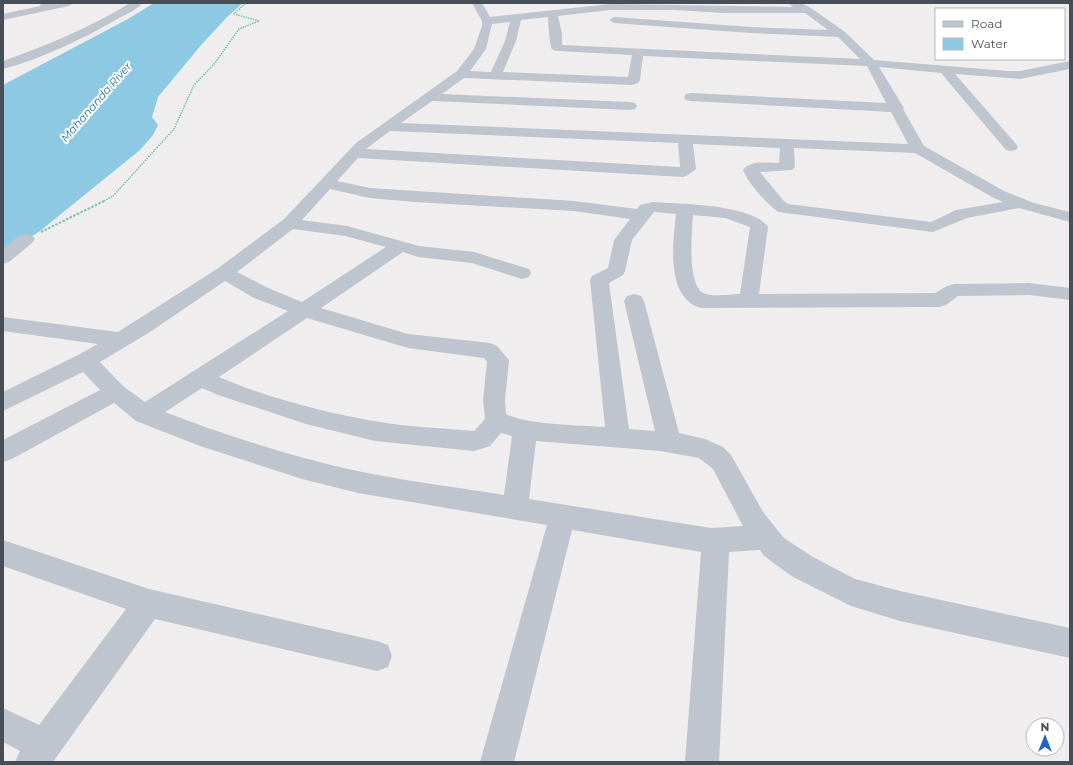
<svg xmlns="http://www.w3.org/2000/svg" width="1073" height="765" font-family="Montserrat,sans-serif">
<rect width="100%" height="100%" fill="#efeded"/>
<!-- water -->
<path fill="#8ec9e3" d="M154,3H243L227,17L202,44L158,97L152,117L158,125L153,135L140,150L40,231L3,255V85L128,19Z"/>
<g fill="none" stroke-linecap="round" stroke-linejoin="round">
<!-- path-far1 -->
<path stroke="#79c5a7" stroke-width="1.5" stroke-dasharray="1.5 1" stroke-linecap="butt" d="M102,202L113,196L174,129L194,85L215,63L239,29L259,21L234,14L246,3"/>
<!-- path -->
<path stroke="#79c5a7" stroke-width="2" stroke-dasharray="2.5 1.5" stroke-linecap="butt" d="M41,232L104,201"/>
<!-- minor -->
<path fill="#bfc5ce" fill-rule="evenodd" d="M41,3H74L69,6L3,20V14L40,6Z
M130,3H142C137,10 127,14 119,18C85,38 41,59 3,69V61C47,45 90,28 130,3Z
M472,3H482L490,17L610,4L793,7L788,3H801L811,8L845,32L874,60L1008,71H1020L1070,61V69L1020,79L955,74L1016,144L1018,147L1016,150L1011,151L1006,150L941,73L879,67L904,108L903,109L924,146L1004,191L1034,203L1070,212V222L1019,208L967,218L933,232L778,212C767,204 748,183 743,170C750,160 769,163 779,163L780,148L693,144L696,169L688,175L683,177L358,158L337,181L370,188L574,201L637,209L640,205L653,202C680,204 752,204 768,227L759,294L935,293L947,286L954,284L1029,283L1070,288V300L1029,295L958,296L946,305L939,307L701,308C665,298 673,242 676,214L654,212L632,240L625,271L623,275L609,283L629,429L655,431L624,301L627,296L634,294L641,296L644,301L679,433L705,439L723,447L731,455L763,512L784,538L813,557L855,579L900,591L1070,628V658L900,621L851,606L793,577L764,556L760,550L729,552L719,762H685L701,552L572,530L514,762H480L547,525L358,493L302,479L200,446L136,421L114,403L12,459L3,462V440L100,390L83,372L3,411V392L78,355L98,344L3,331V317L118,332L217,269L284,219L356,143L457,71L474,49L482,26V21ZM610,10H675L723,13H805L828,30L751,27L614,17L609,20L614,23L751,33L838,37L860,59L562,45V33L558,16ZM548,17C548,22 550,48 552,49C553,50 556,51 558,51L632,55L628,77L503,72L516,41L521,20ZM510,22L505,41L491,72L470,71L486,49L492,24ZM643,56L867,66L886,103L691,93L686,94L684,97L686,100L691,101L891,112L908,144L401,123L432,101L630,110L635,109L637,106L635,103L630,102L442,94L464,78L631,85L638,83L640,80ZM390,131L678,143L680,167L366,149ZM794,148L915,153L992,197L1003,202L956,210L931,222L788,204L784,201L760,172L792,170L795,167ZM330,189L370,198L414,202L574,211L630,219L614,240L608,268L592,276L590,280L605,427C579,425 528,425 506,414L505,400L509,360L497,346L490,343L408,334L321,308L403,252L418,257L472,263L522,279L529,277L531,273L529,269L474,252L419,246L347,226L302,220ZM693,215L725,218L750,227L740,294C730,294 716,297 706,294C686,290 692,230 693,215ZM293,229L345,236L386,247L302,302L268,288L237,272ZM225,281L254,298L288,311L145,402L123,386L100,362L150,332ZM307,318L408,348L484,358L487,362L483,400L485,419L474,431C441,428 407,427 374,421C322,412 268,398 219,377ZM202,388L218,395L306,424L375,441L474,451L490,446L501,433L512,436L504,495C455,487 405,481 357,471C291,456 227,436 165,412ZM536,441L660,451L699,458L713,469L743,526L711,528L529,499Z
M26,234L32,235L35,239L32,243L9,262L3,264V249L20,235Z
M3,540L149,589L377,641L388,645L392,656L388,667L377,671L155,619L53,762H15L20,751L3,742V708L39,725L126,609L3,566Z"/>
</g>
<g text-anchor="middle" stroke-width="4" stroke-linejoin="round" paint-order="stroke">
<!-- far-water labels -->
<g font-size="11" font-style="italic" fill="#18729a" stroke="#fff">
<text transform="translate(96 102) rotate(-49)" y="4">Mahananda River</text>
</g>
</g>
<!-- border -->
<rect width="1073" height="765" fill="none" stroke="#474e58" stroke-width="8"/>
<!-- legend -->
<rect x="935" y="8" width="130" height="52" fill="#ffffff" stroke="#b5b8bc"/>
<rect x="943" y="21" width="20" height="6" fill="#bfc5ce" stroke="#b5b8bc"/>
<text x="971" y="28" font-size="12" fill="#474e58">Road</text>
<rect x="943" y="38" width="20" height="12" fill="#8ec9e3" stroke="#b5b8bc"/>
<text x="971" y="48" font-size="12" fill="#474e58">Water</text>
<!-- north arrow -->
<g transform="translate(1045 737)"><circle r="19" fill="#ffffff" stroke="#b5b8bc"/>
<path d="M0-3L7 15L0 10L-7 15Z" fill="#2860ce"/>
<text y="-6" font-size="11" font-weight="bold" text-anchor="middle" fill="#474e58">N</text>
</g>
</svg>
